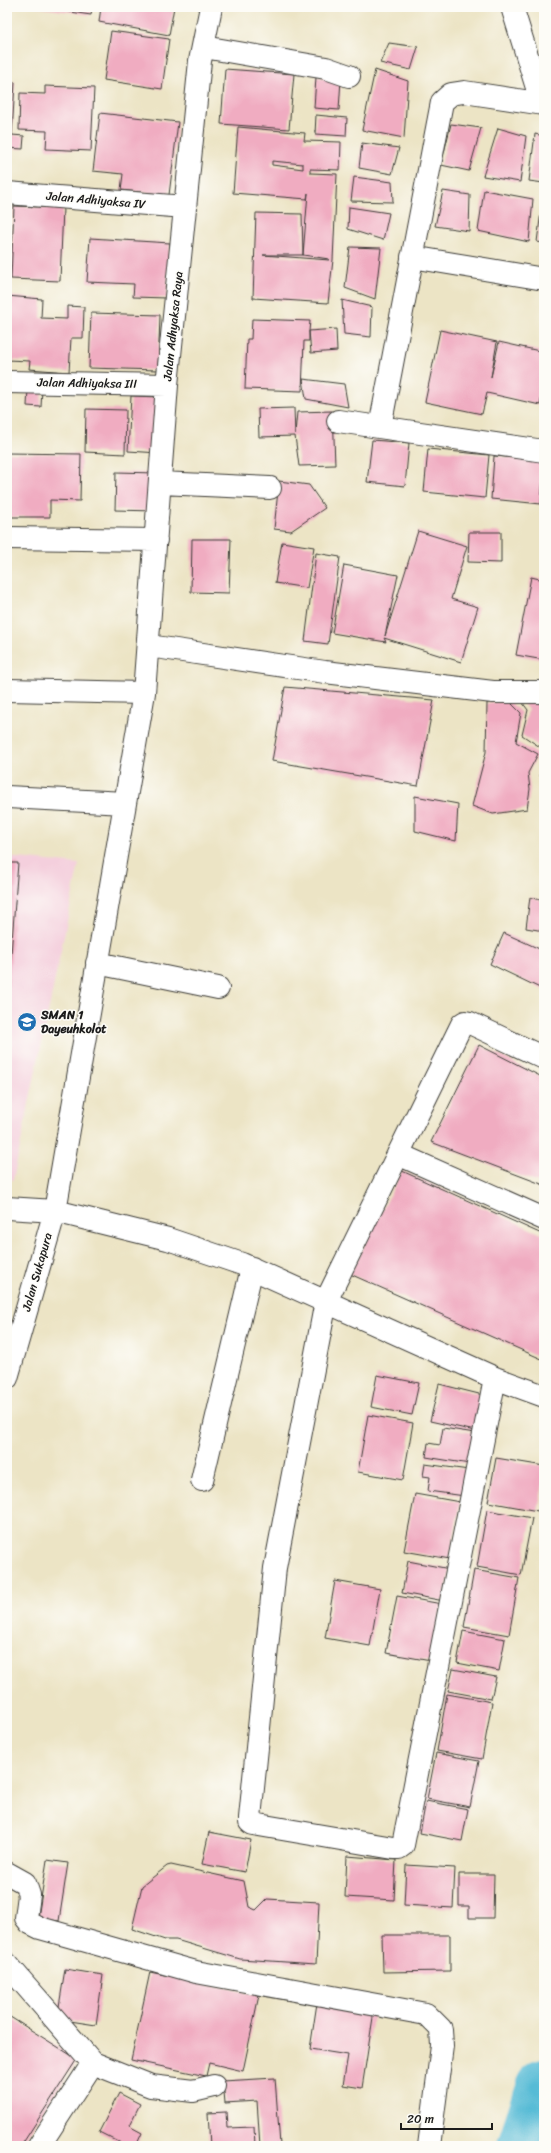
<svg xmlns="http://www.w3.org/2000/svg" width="551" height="2153" font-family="Sriracha,sans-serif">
<rect width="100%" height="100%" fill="#fdfcf7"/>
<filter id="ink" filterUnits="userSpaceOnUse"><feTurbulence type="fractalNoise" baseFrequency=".025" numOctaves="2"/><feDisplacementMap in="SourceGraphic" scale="8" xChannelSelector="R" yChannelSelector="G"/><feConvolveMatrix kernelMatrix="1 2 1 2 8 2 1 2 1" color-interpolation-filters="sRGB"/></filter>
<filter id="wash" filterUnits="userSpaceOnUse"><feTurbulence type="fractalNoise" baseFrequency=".012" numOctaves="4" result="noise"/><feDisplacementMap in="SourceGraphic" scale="16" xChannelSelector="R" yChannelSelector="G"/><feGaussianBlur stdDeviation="0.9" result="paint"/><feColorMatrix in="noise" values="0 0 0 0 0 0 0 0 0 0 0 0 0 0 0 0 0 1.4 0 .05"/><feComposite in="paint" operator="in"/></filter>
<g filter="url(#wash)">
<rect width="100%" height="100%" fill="#ece4c5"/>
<!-- built -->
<path fill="#f4cfdd" d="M7,857L79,864L13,1180L7,1179Z"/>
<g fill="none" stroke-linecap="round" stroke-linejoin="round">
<!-- river -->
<path stroke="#57bbd6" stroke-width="54" d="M524,2146L544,2085"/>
</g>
<g id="blocks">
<!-- building -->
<path fill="#f0acc1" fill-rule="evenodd" d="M36,7H92L91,15Z
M101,7H174L169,35L99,22Z
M111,31L169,39L162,89L104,80Z
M389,43L418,47L411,70L380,63Z
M225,69L294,74L289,129L221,124Z
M375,70L408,81L404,138L362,130Z
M316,77L341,79L339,110L314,108Z
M7,82H15L12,135L24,136L23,149L7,148Z
M45,86L94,88L91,151L46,149L47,131L19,130L20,93L45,94Z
M100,113L178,122L169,195L121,190L123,174L93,171Z
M316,115L347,118L346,136L315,134Z
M451,124L481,128L469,171L441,165Z
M238,127L305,133L304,141L341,142L340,170L310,169V173L337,174L333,260L328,303L253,298L256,213L302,214L303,255L308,193L307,199L233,193ZM272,161L303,164V169L272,165ZM263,255H303L329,259V260Z
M498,128L526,136L520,182L483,176Z
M535,134L544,136V183L529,181Z
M362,143L399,148L392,174L359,168Z
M354,177L392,182L393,202L351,201Z
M484,190L533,199L529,242L478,231Z
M443,191L470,195L469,231L435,226Z
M542,204H544V243L537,242Z
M14,206L63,208L60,281L11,279Z
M349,207L389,213L383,240L348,229Z
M7,208H10L8,244H7Z
M90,238L170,243L167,298L133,297L134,284L87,282Z
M350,247L381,248L375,299L345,288Z
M7,296L42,299L41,318L67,319V306L84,307L83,338H71L69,372L29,369L30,361L7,360Z
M342,300L372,307L371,337L344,334Z
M91,313L160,315L158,370L89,368Z
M252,319L310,321L309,331L336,329L337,351L311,353L309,331V341H304L302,391L245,389L247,339H251Z
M440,330L497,342L491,377L499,342L544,352V386L540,405L487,393L482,414L425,402Z
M303,379L344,384L348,407L306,399Z
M28,388L42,389L41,407L27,406Z
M131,396L162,397L159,453L128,451Z
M294,408L295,434L297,412L333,411L335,465L299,466L295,436L259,437L258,409Z
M86,409L126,410L125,454L85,452Z
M372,440L409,443L405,486L367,482Z
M428,449L489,455L485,498L424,492Z
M7,453L81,454L80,501L50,500V517H7Z
M494,456L544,460L541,504L491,499Z
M116,472L156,473L155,511L115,510Z
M279,481L309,485L325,508L291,531L274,529Z
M418,531L467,546L451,599L478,607L461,662L384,638L386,642L332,633L344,565L398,575L385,636Z
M469,532H501V563L468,562Z
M192,539H231L229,593L191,592Z
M282,542L314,547L307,588L275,583Z
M316,553L340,557L328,644L305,641Z
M531,577L544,580V660L516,655Z
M285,687L434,700L418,786L272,761Z
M544,696V777L540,776L543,749L522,735L528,710L519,698Z
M509,701L521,713L516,742L538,754L528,773L530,789L527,809L493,814L472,806L486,752L487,703Z
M415,796L458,804L456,841L415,831Z
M7,863H18L8,994H7Z
M530,897L544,901V931L526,928Z
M504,933L544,951V990L490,964Z
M479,1045L544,1078V1185L431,1142Z
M402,1171L544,1235V1360L350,1274Z
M377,1375L419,1383L412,1415L371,1407Z
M439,1384L483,1395L475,1431L430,1421Z
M368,1415L413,1423L403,1480L358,1472Z
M443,1428L475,1433L470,1464L426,1457L428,1443L440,1445Z
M496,1458L544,1466V1479L538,1511L488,1502Z
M425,1464L469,1470L465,1496L428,1491L430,1477L423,1476Z
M415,1494L460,1502L450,1559L404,1551Z
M487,1510L532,1518L521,1575L477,1567Z
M408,1561L450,1569L444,1601L402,1593Z
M474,1570L519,1578L509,1635L464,1627Z
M335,1581L380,1589L370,1646L325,1638Z
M397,1596L442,1604L431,1661L386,1653Z
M463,1631L505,1639L499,1671L457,1663Z
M453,1669L496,1677L491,1699L448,1691Z
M447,1694L492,1702L482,1759L437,1751Z
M436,1753L479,1761L470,1807L427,1799Z
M426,1801L468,1809L462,1841L420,1833Z
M209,1832L251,1840L245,1872L202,1864Z
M347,1856L396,1860L394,1900L345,1897Z
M47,1860L68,1863L59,1921L38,1918Z
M171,1865L244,1881L249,1907L256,1910L267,1899L319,1902L316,1964L240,1959L176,1940H165L132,1929L142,1886L167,1866Z
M406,1865L455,1868L453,1908L404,1905Z
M459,1874H494L493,1918H469V1906H459Z
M382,1935H450V1971L383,1972Z
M65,1969L103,1975L96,2025L57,2019Z
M150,1972L259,1995L243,2071L209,2063L206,2076L131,2060Z
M317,2003L374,2011L362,2088L343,2085L348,2055L310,2049Z
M7,2015L77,2059L21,2146H7Z
M275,2078L280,2145L260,2146L257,2101L225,2103L223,2081Z
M119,2093L140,2104L129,2126L142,2133L136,2146H127L99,2132Z
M226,2112L227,2128L254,2127L255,2146H210L208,2113Z"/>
</g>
</g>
<g filter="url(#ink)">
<use href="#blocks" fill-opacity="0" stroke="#3b3a35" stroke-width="1"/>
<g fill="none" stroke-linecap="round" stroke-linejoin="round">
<defs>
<path id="minor" d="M512,7L542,104
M204,47L326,68L349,76
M7,193L185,207
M412,257L544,279
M7,382L167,385
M338,421L544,451
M380,427L442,102L451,94L464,92L544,104
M160,483L270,488
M7,538L156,540
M149,646L325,672L493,692H544
M7,690L144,693
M7,797L125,803
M97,963L218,988
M398,1154L544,1219
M7,1208L55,1211L168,1239L242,1264L495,1378L544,1396
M7,1378L55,1211L144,693L167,385L200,61L211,7
M495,1378L403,1845L399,1848H393L253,1824L250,1822V1818L275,1568L326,1301L462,1024L465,1022L470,1023L544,1058
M202,1480L252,1268
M7,1873L25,1883L29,1895L26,1918L30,1923L40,1928L196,1972L426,2014L441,2029L442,2046L429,2146
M7,1964L93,2063L151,2086L193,2091L214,2086
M39,2146L93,2063"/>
</defs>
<!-- minor casing -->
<use href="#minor" stroke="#3b3a35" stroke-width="24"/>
<!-- minor -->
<use href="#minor" stroke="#fff" stroke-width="22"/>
</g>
</g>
<!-- icons -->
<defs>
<symbol id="school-disc" viewBox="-11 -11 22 22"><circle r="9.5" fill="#1f6fb2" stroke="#fdfcf7"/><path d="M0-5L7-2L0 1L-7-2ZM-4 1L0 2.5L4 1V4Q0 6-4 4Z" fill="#fff"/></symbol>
</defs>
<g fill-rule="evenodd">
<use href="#school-disc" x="16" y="1011" width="22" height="22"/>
</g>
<g text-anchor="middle" stroke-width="3" stroke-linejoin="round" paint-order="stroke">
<!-- street labels -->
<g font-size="12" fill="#1c1c1c" stroke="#fdfcf7">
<text transform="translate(96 200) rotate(5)" y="4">Jalan Adhiyaksa IV</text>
<text transform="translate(173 326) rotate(-84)" y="4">Jalan Adhyaksa Raya</text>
<text transform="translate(87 383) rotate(1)" y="4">Jalan Adhiyaksa III</text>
<text transform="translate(37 1272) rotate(-74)" y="4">Jalan Sukapura</text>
</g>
<!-- poi labels -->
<g font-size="12" font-weight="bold" fill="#1c1c1c" stroke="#fdfcf7" text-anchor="start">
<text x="41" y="1019">SMAN 1<tspan x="41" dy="14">Dayeuhkolot</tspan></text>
</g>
</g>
<!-- margin -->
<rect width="551" height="2153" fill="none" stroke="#fdfcf7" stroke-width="24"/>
<!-- scale -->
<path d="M401 2123v6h91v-6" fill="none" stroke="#1c1c1c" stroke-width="2"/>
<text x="407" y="2123" font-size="12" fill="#1c1c1c" stroke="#fdfcf7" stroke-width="3" paint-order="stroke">20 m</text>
</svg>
